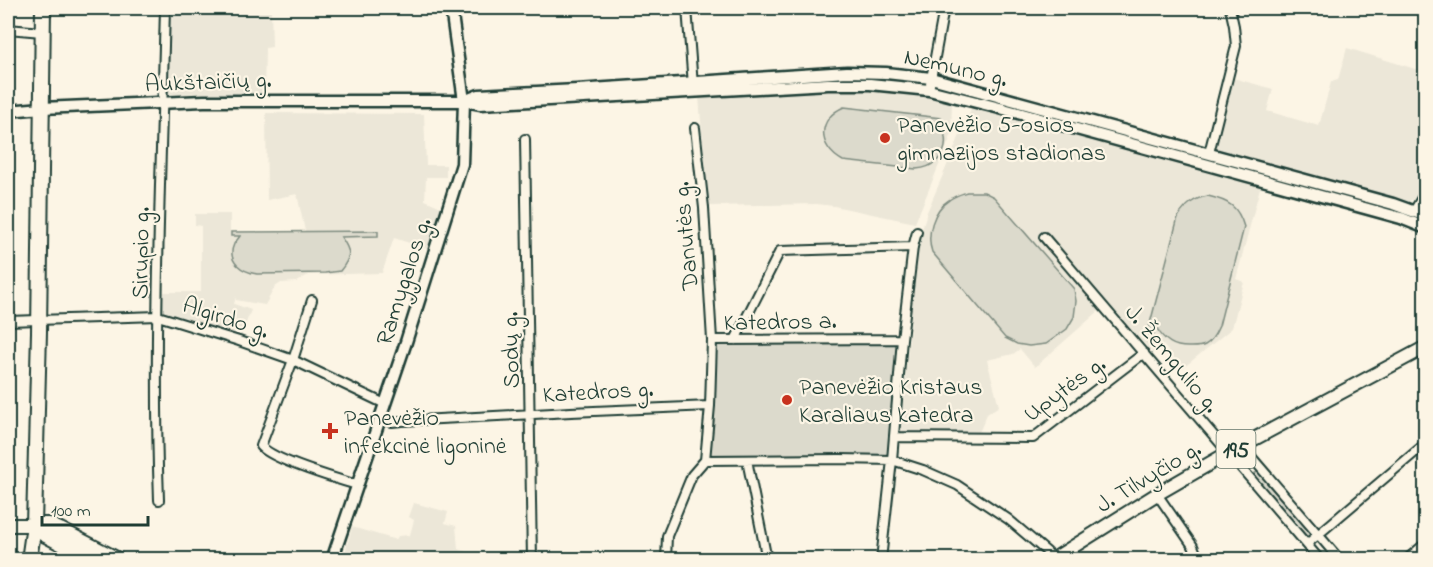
<svg xmlns="http://www.w3.org/2000/svg" width="1433" height="567" font-family="'Indie Flower',sans-serif">
<rect width="100%" height="100%" fill="#fcf5e5"/>
<filter id="ink" filterUnits="userSpaceOnUse"><feTurbulence type="fractalNoise" baseFrequency=".0167" numOctaves="2"/><feDisplacementMap in="SourceGraphic" scale="12" xChannelSelector="R" yChannelSelector="G"/><feConvolveMatrix kernelMatrix="1 2 1 2 8 2 1 2 1" color-interpolation-filters="sRGB"/></filter>
<g filter="url(#ink)">
<!-- built -->
<path fill="#ece7d8" d="M170,8H271L272,47L265,48L264,93L168,94Z
M1347,48L1425,72V185L1414,199L1405,203L1214,150L1233,78L1273,89L1267,111L1319,126L1331,82L1338,80Z
M832,89H865L918,94L952,100L951,136L915,223L834,206L816,204L708,206L699,97Z
M973,105L1261,184L1236,279L1244,282L1232,328L1183,368L1163,345L1153,353L1108,303L1035,367L1020,349L1013,354L987,360L999,406L987,414L978,435L900,433L918,245L927,212Z
M266,113L424,114L426,165H446V177H426L425,200L441,207L428,249L394,238L382,273L308,275L296,282L281,283L275,287L265,305L236,300V297L234,304L251,310L239,341L158,316L157,292H201V226L195,225V214H230V231H305L297,194L267,200Z
M414,503L448,512L445,523L456,526L458,549L483,557V560H343L352,527L396,540L398,536L410,535L414,520L409,517Z"/>
<!-- green -->
<path fill="#dcdacc" stroke="#7e8c80" stroke-width="1.5" d="M844,107L941,118C940,125 944,129 945,137C948,156 933,168 916,169L843,161C817,147 817,118 844,107Z
M967,192H984L994,197L1074,289L1076,301L1074,317L1067,329L1046,344L1029,346L1017,344L1005,338L932,252C926,235 933,210 949,200C954,196 961,194 967,192Z
M1208,196C1229,201 1238,206 1244,227L1219,326C1216,333 1211,342 1205,345C1201,347 1195,347 1191,347C1174,348 1164,341 1156,327L1153,336L1147,335L1178,217C1186,205 1194,198 1208,196Z
M378,231V236L341,237C351,251 352,256 340,271L325,273L257,274C243,272 226,262 234,244C236,241 238,239 240,236H231V232Z
M902,339L892,460H705L712,340Z
M1258,472L1261,473L1311,531L1312,533L1306,537L1304,536L1254,478L1255,473Z"/>
<g fill="none" stroke-linecap="round" stroke-linejoin="round">
<defs>
<path id="street" d="M687,8L693,85
M8,29L42,32
M929,90L944,8
M695,128L704,208L712,340L710,406L705,460
M525,139L532,560
M1209,153L1236,46L1234,26L1230,8
M1414,211L1426,191
M1044,237L1320,560
M312,300L293,360L261,446C272,460 337,479 357,485
M8,321L158,316L239,341L293,360L385,404
M712,340L902,339
M735,340L780,251L913,247
M380,418L392,422L402,421L571,412L710,406
M894,437L1033,438L1144,353
M1242,446L1340,560
M705,460L840,459L892,460L923,470L957,485L1008,519L1047,552L1053,560
M747,460L767,560
M1157,494L1193,546L1199,560
M159,500C153,336 161,171 165,8
M1307,544L1426,443
M666,560L667,536L692,475L705,460
M881,560L892,460L902,339L913,247L917,232
M1406,560L1426,543"/>
<path id="secondary" d="M464,101L479,95L577,90L847,72L886,73L931,78L1393,204L1426,216
M8,111L42,108L204,101H464L480,104L828,84H870L929,90L1000,108L1401,218L1426,228
M332,560L406,342L462,164L464,101L451,8"/>
<path id="primary" d="M8,525H34
M1052,560L1157,494L1228,453L1426,347"/>
<path id="highway" d="M34,525H49L60,530L118,560
M34,525L44,534L93,560
M29,560L34,525L39,332L43,8"/>
</defs>
<!-- street casing -->
<use href="#street" stroke="#1f3d34" stroke-width="12"/>
<!-- secondary casing -->
<use href="#secondary" stroke="#1f3d34" stroke-width="15"/>
<!-- primary casing -->
<use href="#primary" stroke="#1f3d34" stroke-width="16"/>
<!-- highway casing -->
<use href="#highway" stroke="#1f3d34" stroke-width="18"/>
<!-- street -->
<use href="#street" stroke="#fcf5e5" stroke-width="8"/>
<!-- secondary -->
<use href="#secondary" stroke="#fcf5e5" stroke-width="10"/>
<!-- primary -->
<use href="#primary" stroke="#fcf5e5" stroke-width="12"/>
<!-- highway -->
<use href="#highway" stroke="#fcf5e5" stroke-width="14"/>
</g>
</g>
<!-- markers -->
<g fill="#c8321e" stroke="#fcf5e5" stroke-width="2">
<circle cx="885" cy="138" r="6"/>
<circle cx="787" cy="400" r="6"/>
<path d="M327 422h6v6h6v6h-6v6h-6v-6h-6v-6h6z"/>
</g>
<g text-anchor="middle" stroke-width="4.5" stroke-linejoin="round" paint-order="stroke">
<!-- shield labels -->
<rect fill="#fcf5e5" stroke="#617469" stroke-width="1.5" x="1216.5" y="430" width="39" height="38" rx="4.5"/>
<g font-size="22" font-weight="bold" fill="#1f3d34">
<text x="1236" y="457">195</text>
</g>
<!-- street labels -->
<g font-size="24" fill="#1f3d34" stroke="#fcf5e5">
<text transform="translate(956 67) rotate(13)" y="8">Nemuno g.</text>
<text transform="translate(208 81) rotate(-2)" y="8">Aukštaičių g.</text>
<text transform="translate(685 236) rotate(-95)" y="8">Danutės g.</text>
<text transform="translate(140 253) rotate(-89)" y="8">Sirupio g.</text>
<text transform="translate(403 281) rotate(-72)" y="8">Ramygalos g.</text>
<text transform="translate(226 317) rotate(18)" y="8">Algirdo g.</text>
<text transform="translate(780 321) rotate(-1)" y="8">Katedros a.</text>
<text transform="translate(510 350) rotate(-91)" y="8">Sodų g.</text>
<text transform="translate(1173 358) rotate(50)" y="8">J. Žemgulio g.</text>
<text transform="translate(1064 388) rotate(-36)" y="8">Upytės g.</text>
<text transform="translate(598 391) rotate(-3)" y="8">Katedros g.</text>
<text transform="translate(1148 476) rotate(-31)" y="8">J. Tilvyčio g.</text>
</g>
<!-- poi labels -->
<g font-size="24" fill="#1f3d34" stroke="#fcf5e5" text-anchor="start">
<text x="897" y="132">Panevėžio 5-osios<tspan x="897" dy="28">gimnazijos stadionas</tspan></text>
<text x="799" y="394">Panevėžio Kristaus<tspan x="799" dy="28">Karaliaus katedra</tspan></text>
<text x="344" y="425">Panevėžio<tspan x="344" dy="28">infekcinė ligoninė</tspan></text>
</g>
</g>
<!-- margin -->
<rect width="1433" height="567" fill="none" stroke="#fcf5e5" stroke-width="30"/>
<rect x="15" y="15" width="1403" height="537" fill="none" stroke="#1f3d34" stroke-width="2" filter="url(#ink)"/>
<!-- scale -->
<path d="M42 516v9h106v-9" fill="none" stroke="#1f3d34" stroke-width="3"/>
<text x="51" y="516" font-size="18" fill="#1f3d34" stroke="#fcf5e5" stroke-width="4.5" paint-order="stroke">100 m</text>
</svg>
